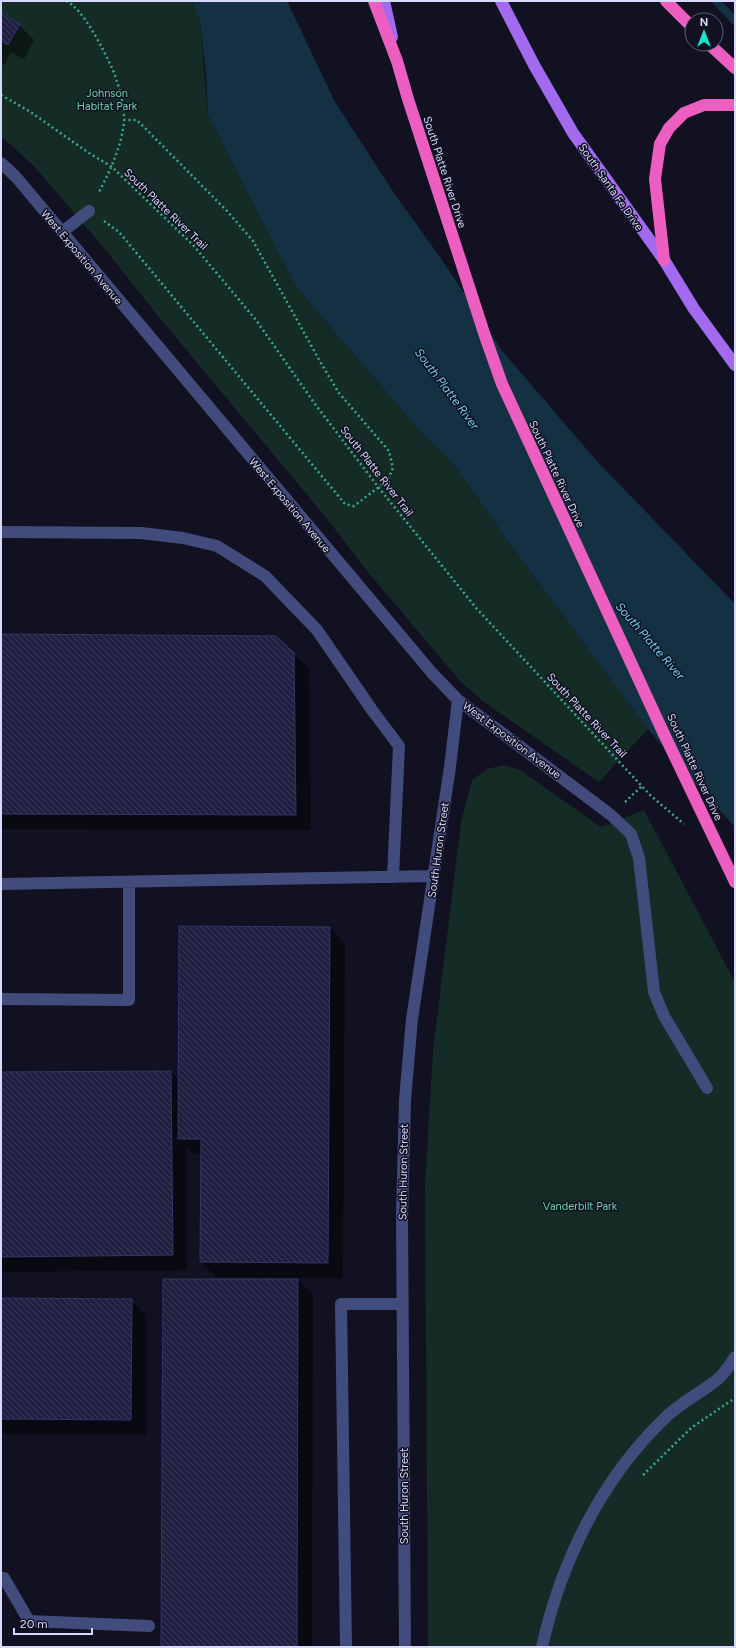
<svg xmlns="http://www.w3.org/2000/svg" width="736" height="1648" font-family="Figtree,sans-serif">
<defs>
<pattern id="building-back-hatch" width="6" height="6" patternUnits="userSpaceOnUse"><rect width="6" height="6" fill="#1f1f41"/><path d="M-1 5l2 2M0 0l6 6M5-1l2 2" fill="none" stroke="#3f3f5d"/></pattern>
</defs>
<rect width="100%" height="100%" fill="#112"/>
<!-- green -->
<path fill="#142b26" d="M1,1H192L200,23L208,116L296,287L425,437L445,455L461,474L509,543L648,729L599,782L484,702L460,681L367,571L324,515L154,311L104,248L34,166L1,136Z
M504,765L520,770L601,827L644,810L735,982V1647H428L425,1185L433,1051L461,822L472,780L487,769Z"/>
<!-- water -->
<path fill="#143043" d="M192,1H287L335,102L396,196L440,257L503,352L596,460L735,604V827L688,776L648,729L509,543L461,474L445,455L425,437L296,287L208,116L206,73L200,23Z"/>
<!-- shadow -->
<path fill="#0007" d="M1,12L19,25L34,40L24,59L11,52L4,65L1,63Z
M1,635L276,637L309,669L311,830L1,829Z
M330,928L345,944L343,1278L216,1277L201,1262L202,1154H194L186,1146L187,1270L1,1272V1073L171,1072L179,1080Z
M298,1280L313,1295L312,1647H162Z
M1,1299L131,1300L146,1315V1435L1,1434Z"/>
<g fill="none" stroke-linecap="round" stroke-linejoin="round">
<!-- stream -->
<path stroke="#143043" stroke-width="8" d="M716,1L735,21"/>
</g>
<!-- building -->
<path fill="url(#building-back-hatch)" stroke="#34346a" d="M1,11L8,15L7,17L20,24L8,45L1,41Z
M1,634L276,636L294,653L296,815L1,814Z
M179,926L330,927L328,1263L200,1262L201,1139H178Z
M171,1071L173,1255L1,1257V1072Z
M163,1279H298L297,1647H161Z
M1,1298L132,1299L131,1420L1,1419Z"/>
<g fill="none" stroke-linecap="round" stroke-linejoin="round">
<!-- path -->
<path stroke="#3da88c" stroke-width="2.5" stroke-dasharray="2 3" stroke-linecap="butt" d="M66,1C83,8 104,51 112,68C118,81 125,109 124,122C121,148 110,171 98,194
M1,95L29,111L89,153L112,167L194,246L256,320L315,404L379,488L477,609L650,795L684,824
M104,221L119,232L345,504L354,506L387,481L393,468L389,451L339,393L322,365L253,241L227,211L137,120H124
M625,802L642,786
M643,1475L691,1428L735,1398"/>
<!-- minor -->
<path stroke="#414b7c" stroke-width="12" d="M1,163L16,177L432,673L458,700L611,815L631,834L639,858L654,992L664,1016L707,1088
M62,232L89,211
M1,532L141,533L183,538L217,546L265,576L317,630L372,710L399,746L393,877
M1,884L434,876
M1,999L129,1000V882
M1,1578H4L29,1621L149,1626
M346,1647L341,1304H402
M405,1647L402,1216L405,1100L412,1019L450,767L458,700
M542,1647C561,1562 601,1479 665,1418C681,1402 701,1393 718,1379C725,1373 730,1365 735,1357"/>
<!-- major -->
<path stroke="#a26aee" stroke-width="12" d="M384,1L392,37
M501,1L534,65L573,133L664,260L694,309L735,365"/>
<!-- highway -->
<path stroke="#ec5fc0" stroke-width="12" d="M374,1L397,61L408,99L485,336L502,384L664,734
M666,1L692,27
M709,44L735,68
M664,260L655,179L660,144L669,128L684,113L704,105H735"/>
<!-- highway-bridge -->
<path stroke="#ec5fc0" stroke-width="12" d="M664,734L735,882"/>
</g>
<g text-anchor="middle" stroke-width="3" stroke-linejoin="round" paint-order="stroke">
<!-- park labels -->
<g font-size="11" fill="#6bd2a3" stroke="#112">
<text x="107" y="97">Johnson<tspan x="107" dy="13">Habitat Park</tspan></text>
<text x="580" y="1210">Vanderbilt Park</text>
</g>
<!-- street labels -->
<g font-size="11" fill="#d7dafa" stroke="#112">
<text transform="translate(445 172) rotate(72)" y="4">South Platte River Drive</text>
<text transform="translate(611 187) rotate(55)" y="4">South Santa Fe Drive</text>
<text transform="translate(166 209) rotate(44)" y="4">South Platte River Trail</text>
<text transform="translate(82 257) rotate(50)" y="4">West Exposition Avenue</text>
<text transform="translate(377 471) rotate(52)" y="4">South Platte River Trail</text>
<text transform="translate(557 474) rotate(65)" y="4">South Platte River Drive</text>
<text transform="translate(290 505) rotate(50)" y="4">West Exposition Avenue</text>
<text transform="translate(587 715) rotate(47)" y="4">South Platte River Trail</text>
<text transform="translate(512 740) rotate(37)" y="4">West Exposition Avenue</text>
<text transform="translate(695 767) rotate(65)" y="4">South Platte River Drive</text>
<text transform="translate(438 850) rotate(-82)" y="4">South Huron Street</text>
<text transform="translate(403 1172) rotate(-89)" y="4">South Huron Street</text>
<text transform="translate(404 1496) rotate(-90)" y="4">South Huron Street</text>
</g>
<!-- water labels -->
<g font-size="12" font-style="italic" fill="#70ceee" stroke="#112">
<text transform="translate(447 389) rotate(53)" y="4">South Platte River</text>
<text transform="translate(650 641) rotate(49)" y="4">South Platte River</text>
</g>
</g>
<!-- border -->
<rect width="736" height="1648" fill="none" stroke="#d7dafa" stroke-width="4"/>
<!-- north arrow -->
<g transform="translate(704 32)"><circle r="19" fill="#111122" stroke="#606178"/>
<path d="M0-3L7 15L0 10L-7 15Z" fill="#1ae3ce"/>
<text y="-6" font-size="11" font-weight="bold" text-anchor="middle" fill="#d7dafa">N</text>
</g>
<!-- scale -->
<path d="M14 1628v6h78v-6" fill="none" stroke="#d7dafa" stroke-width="2"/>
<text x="20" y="1628" font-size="12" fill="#d7dafa" stroke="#111122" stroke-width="3" paint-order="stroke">20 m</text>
</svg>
